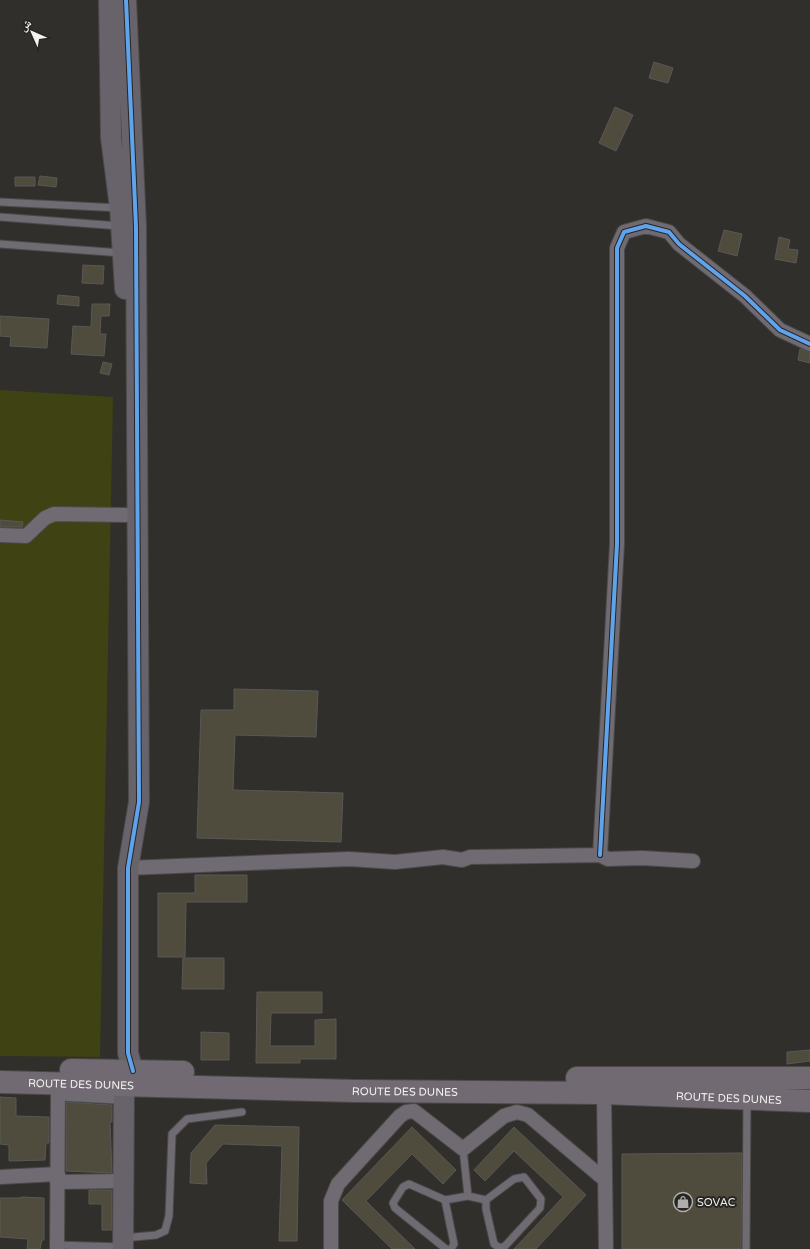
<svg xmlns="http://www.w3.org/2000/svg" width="810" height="1249" font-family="'Varela Round','Noto Naskh Arabic',sans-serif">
<rect width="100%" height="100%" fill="#302f2c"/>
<!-- green -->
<path fill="#3f4213" d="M0,390L113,397L100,1057L0,1056Z"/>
<!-- building -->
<path fill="#4f4c3d" stroke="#595856" d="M654,62L673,68L668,83L649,78Z
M615,107L633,115L616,151L599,143Z
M40,176L57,178L56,187L38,185Z
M15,177H35V186H15Z
M724,230L742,234L737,256L718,251Z
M779,237L790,240L788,249L798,250L796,263L775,259Z
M83,265L104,266L103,284L82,283Z
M58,295L79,297V306L57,304Z
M92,304H110L109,316H101L100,334H106L104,356L71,354L73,326L91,327Z
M0,316L49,319L47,348L10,346L11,337L0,336Z
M800,349L810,352V363L798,360Z
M103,362L112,364L109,375L100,373Z
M0,520L23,522L22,527H0Z
M234,689L318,691L316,737L235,735L233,790L343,793L341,842L197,838L201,710H234Z
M195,875H247V902H186L185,957H158V893H195Z
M183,958H224V989H182Z
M257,992H322V1013H271L270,1046H315V1020L336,1019V1059H300V1063H256Z
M201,1032L229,1033V1060H201Z
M810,1050V1061L787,1064V1052Z
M0,1097L16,1098V1116L49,1117V1143H46L45,1160L9,1161V1145L0,1144Z
M66,1102L112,1105V1122H110L112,1173L66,1171Z
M215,1125L299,1127L297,1241H279L282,1146L223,1144L206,1163L207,1184L190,1183L191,1153Z
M412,1127L456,1170L443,1184L412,1154L366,1201L415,1249H392L342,1200Z
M514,1127L586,1195L536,1249H514L563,1197L514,1151L485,1181L474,1170Z
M742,1153L741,1249H622V1154Z
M89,1190H112V1230H102V1204H89Z
M21,1197L44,1198V1240H42L40,1249H27L28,1239L0,1237V1198H21Z"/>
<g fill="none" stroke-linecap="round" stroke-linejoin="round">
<defs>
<path id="lane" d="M0,202L120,208
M0,217L120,226
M0,244L122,253
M463,1149L468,1196L486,1200L514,1179L524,1177L541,1199L540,1208L505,1246L500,1248L494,1244L486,1209V1200
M445,1200L454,1244L451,1249
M123,1238L156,1235L165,1231L169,1216L172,1134L187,1119L242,1112
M57,1245L123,1247
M446,1249L395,1208L393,1203L403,1187L409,1184L445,1200L468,1196
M746,1249L747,1100"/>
<path id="street" d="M0,535L26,536L45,518L54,514L126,515
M600,855L617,544V248L624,232L646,226L669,232L679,244L745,296L780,330L810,344
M128,868L349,859L395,862L443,857L462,860L470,857L600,855L608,859L642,858L693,861
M604,1093L606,1249
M68,1094L124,1097
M0,1177L58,1174
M57,1182L124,1181
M57,1249L58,1094
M331,1249V1201L338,1184L400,1116L406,1112L414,1111L463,1149L504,1116L517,1112L528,1115L605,1180"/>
<path id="secondary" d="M109,0L111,138L120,208L125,289
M126,0L136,227L139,802L128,868V1053L133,1071
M123,1249L124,1087"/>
<g id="primary">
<path d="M71,1070L183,1072"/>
<path d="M577,1078H810"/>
<path id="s1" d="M0,1082L356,1091L604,1093L810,1101"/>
</g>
</defs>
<!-- lane casing -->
<use href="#lane" stroke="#4b4a48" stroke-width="9"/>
<!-- street casing -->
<use href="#street" stroke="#4b4a48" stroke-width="16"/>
<!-- secondary casing -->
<use href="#secondary" stroke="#4b4a48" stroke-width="22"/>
<!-- primary casing -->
<use href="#primary" stroke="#4b4a48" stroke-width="24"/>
<!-- lane -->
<use href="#lane" stroke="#706a73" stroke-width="7"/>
<!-- street -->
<use href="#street" stroke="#706a73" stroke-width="14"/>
<!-- secondary -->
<use href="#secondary" stroke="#68636b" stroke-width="20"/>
<!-- primary -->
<use href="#primary" stroke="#716a73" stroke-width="22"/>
<defs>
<path id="cycleway" d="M126,0L136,227L139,802L128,868V1053L133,1071
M600,855L617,544V248L624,232L646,226L669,232L679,244L745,296L780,330L810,344"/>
</defs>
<!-- cycleway casing -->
<use href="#cycleway" stroke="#272622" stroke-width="6"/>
<!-- cycleway -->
<use href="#cycleway" stroke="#60a3ed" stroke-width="4"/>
</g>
<!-- icons -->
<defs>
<symbol id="shop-ring" viewBox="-11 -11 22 22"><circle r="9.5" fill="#272622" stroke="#afaeab" stroke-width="1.5"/><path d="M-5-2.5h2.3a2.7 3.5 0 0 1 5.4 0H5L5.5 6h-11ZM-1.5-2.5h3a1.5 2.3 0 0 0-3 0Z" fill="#afaeab"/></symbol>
</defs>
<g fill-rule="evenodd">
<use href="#shop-ring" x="672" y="1191" width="22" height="22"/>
</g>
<g text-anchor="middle" stroke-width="4" stroke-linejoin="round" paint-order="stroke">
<!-- street labels -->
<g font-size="11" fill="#f4f3f0" stroke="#272622">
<text dy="4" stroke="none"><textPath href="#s1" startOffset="81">ROUTE DES DUNES</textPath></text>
<text dy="4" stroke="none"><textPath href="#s1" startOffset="405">ROUTE DES DUNES</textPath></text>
<text dy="4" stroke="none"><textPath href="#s1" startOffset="729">ROUTE DES DUNES</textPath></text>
</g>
<!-- poi labels -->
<g font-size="11" fill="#f4f3f0" stroke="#272622" text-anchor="start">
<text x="697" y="1206">SOVAC</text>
</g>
</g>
<!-- north arrow -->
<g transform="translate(32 32) rotate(315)" stroke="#272622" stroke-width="3" paint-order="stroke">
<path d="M0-3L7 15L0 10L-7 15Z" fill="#f4f3f0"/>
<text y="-6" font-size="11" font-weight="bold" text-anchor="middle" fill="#f4f3f0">ش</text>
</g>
</svg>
